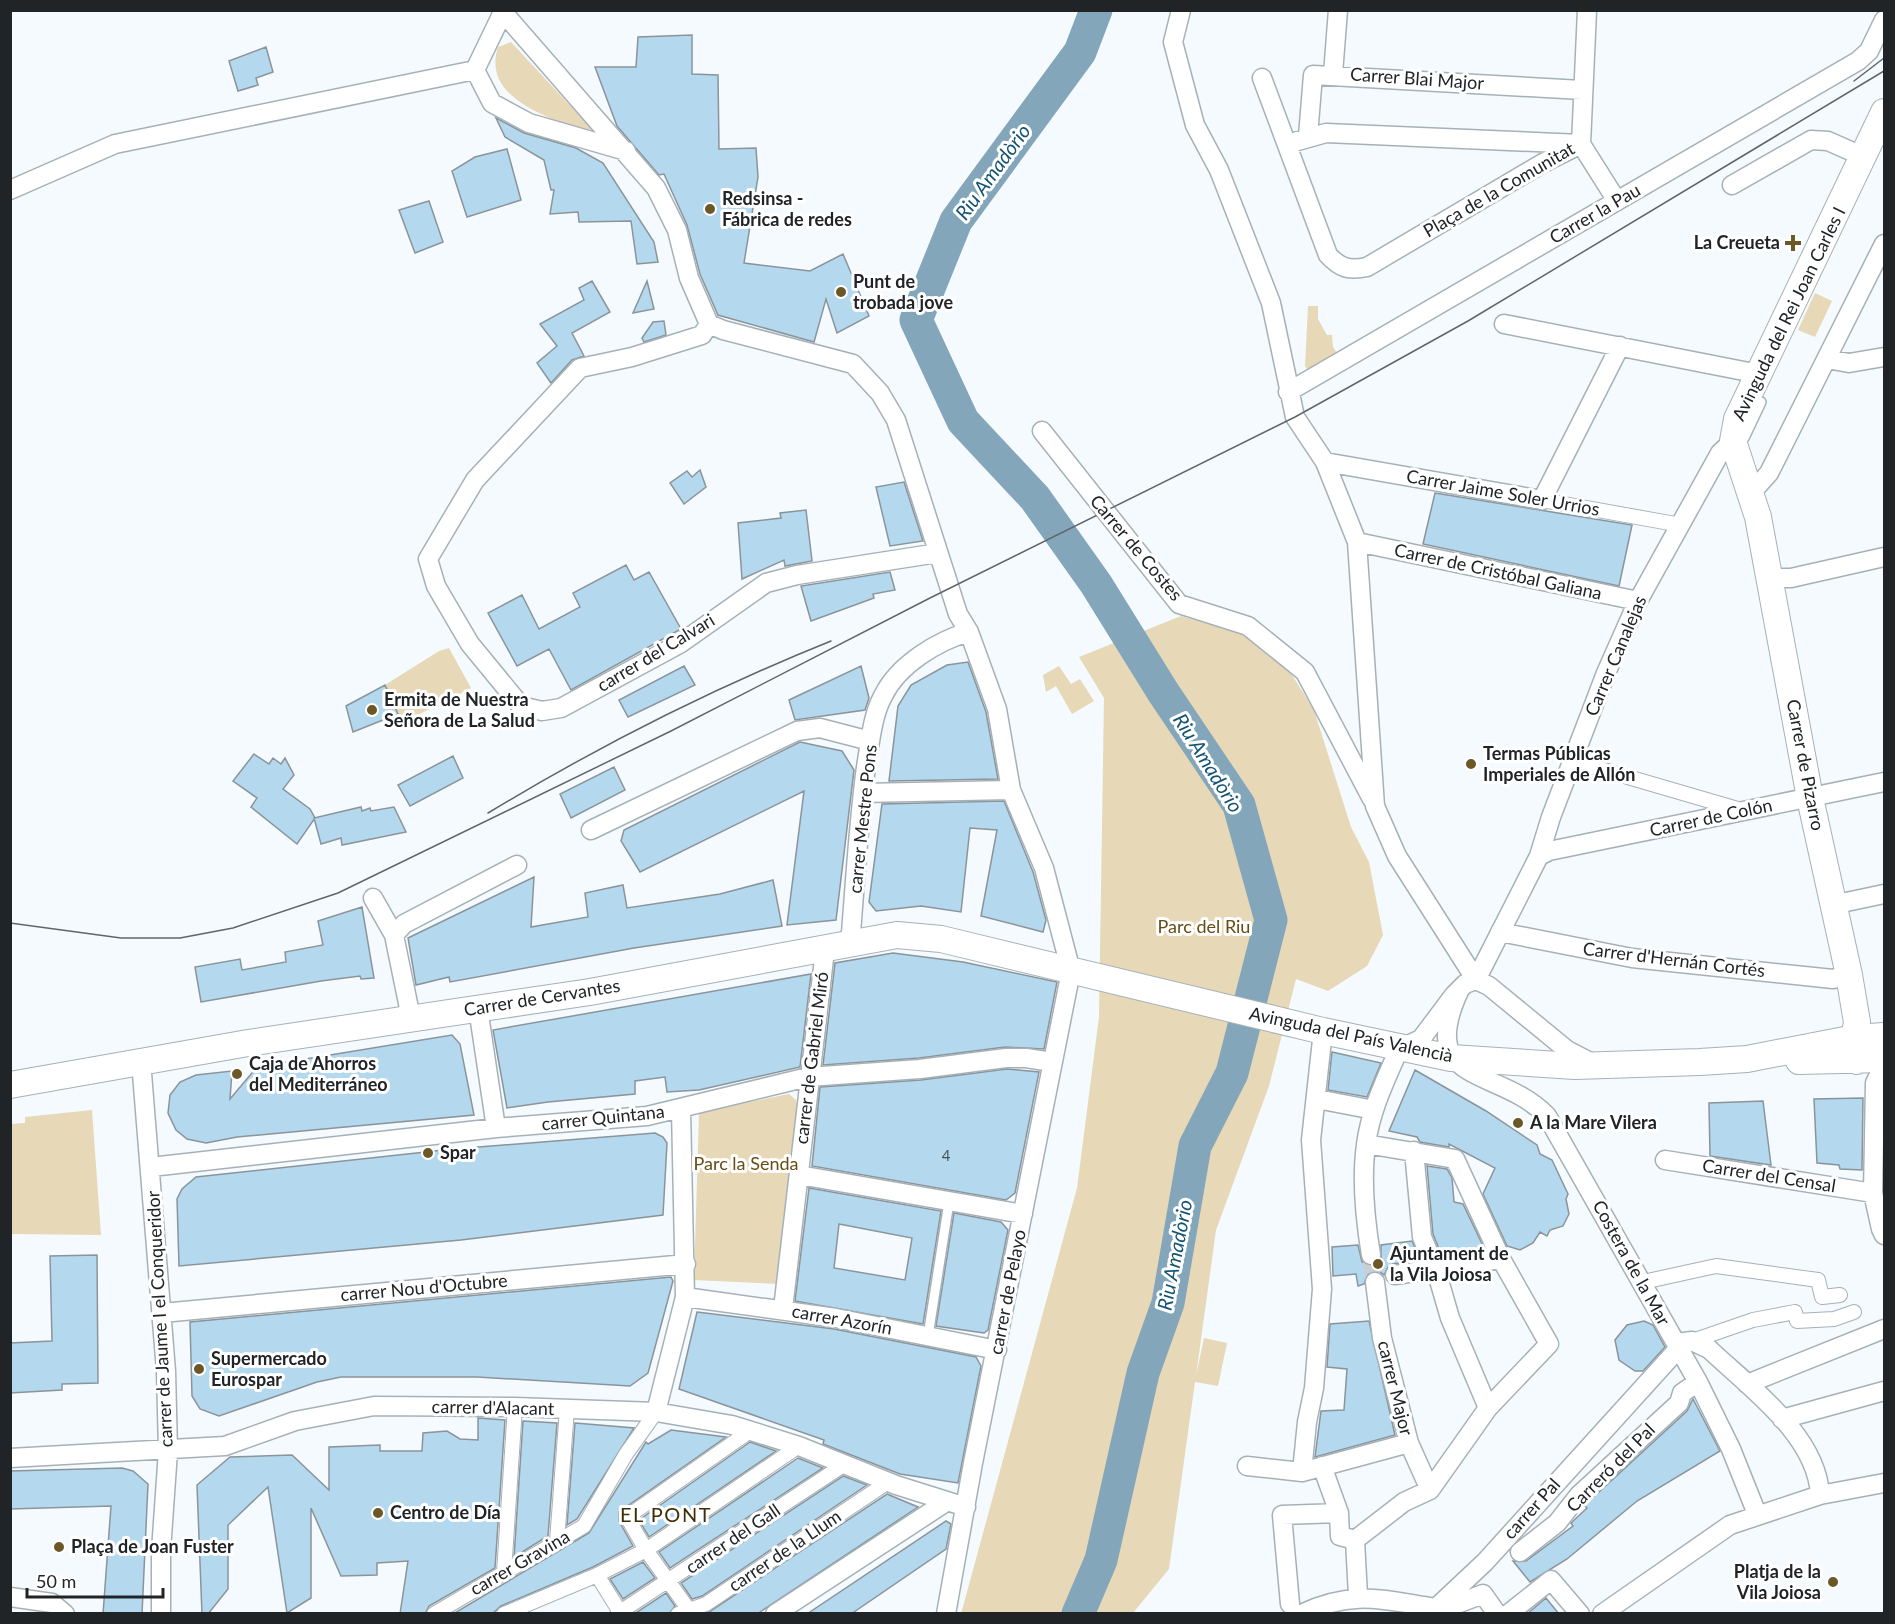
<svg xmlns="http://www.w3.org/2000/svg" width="1895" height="1624" font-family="Lato,sans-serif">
<rect width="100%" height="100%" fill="#f4fafe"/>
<!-- green -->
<path fill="#e7d8b7" d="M511,42L591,128L587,133C551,118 481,99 498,47Z
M1815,293L1832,301L1815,337L1798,330Z
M1308,306H1318V319L1327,335H1332L1333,347L1338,355L1309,371L1305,366Z
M1181,616L1246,635L1292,675L1314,710L1351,827L1369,862L1383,935L1367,966L1328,991L1296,979L1269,1086L1216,1230L1196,1376L1204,1338L1227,1343L1218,1386L1195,1382L1169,1569L1133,1613L961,1614L1077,1188L1099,1017L1104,698L1079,657Z
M449,648L471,688L402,723L385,685L439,651Z
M1059,666L1071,684L1080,679L1094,701L1072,714L1056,686L1046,692L1043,675Z
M789,1094L796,1100L798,1109L778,1284L694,1280L699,1112Z
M92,1110L101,1235L11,1234V1124L25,1123V1117Z"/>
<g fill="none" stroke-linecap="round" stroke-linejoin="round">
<!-- river -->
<path stroke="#83a6bb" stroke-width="33" d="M1078,1614L1101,1560L1143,1373L1168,1303L1195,1146L1232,1073L1271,920L1239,805L1163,692L1096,584L1035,498L963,421L916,320L956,221L1080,52L1096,10"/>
</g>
<!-- building -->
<path fill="#b4d9ef" stroke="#8a949a" stroke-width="1.5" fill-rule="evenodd" d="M692,35V74L718,75L719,149L756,148L758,177L744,263L810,271L843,254L869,316L837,333L826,299L814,342L718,315L700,274L687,225L664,174L659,175L617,126L595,67H636L638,37Z
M266,47L273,72L256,78L258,85L238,91L229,61Z
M496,118L524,133L576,148L603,163L654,242L658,262L637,264L631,221L579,222L578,212L550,214L554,190H551L544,160L505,137Z
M507,149L521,200L467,217L452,171L475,157Z
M429,201L443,242L415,253L399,210Z
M592,281L610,312L572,333L584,356L572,360L551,383L537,363L557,346L540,324L584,300L579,288Z
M647,281L654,309L633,313Z
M664,321L666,335L644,342L642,338L653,322Z
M700,470L706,487L684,504L670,483L687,471L692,477Z
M904,482L923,541L890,546L876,487Z
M1435,493L1632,525L1619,586L1423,544Z
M806,510L812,561L785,566L784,560L742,579L738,523L781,518L780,513Z
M626,565L634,580L649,572L681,629L571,690L549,649L517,666L488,613L522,595L539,629L580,607L573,593Z
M890,572L895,590L873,594L874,598L811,621L801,586Z
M968,662L986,712L998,779L889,781L898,706L911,685L947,665Z
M684,666L695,685L628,717L619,700Z
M861,666L869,698L865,710L795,720L789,700Z
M385,685L398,714L353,732L346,706Z
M800,742L842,751L854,770L836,920L787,925L804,791L640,872L621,841L624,830Z
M254,754L269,764L273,758L281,764L285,758L294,775L283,789L310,809L315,818L297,844L251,807L257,798L233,781Z
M453,756L463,778L410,806L398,785Z
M614,767L625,790L571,818L560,794Z
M1004,801L1033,872L1046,920L1043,932L981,916L997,830L970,828L961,912L921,906L876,911L869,902L882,804Z
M361,807L362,811L370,808L371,811L394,807L406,832L342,845L341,838L321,844L314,818Z
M534,877L531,927L588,917L585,893L623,885L627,908L720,894L773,880L782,926L634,948L450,982L449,977L416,985L408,938Z
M362,907L374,978L361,979L360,976L321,981L201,1002L195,967L240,959L242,970L286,962L285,952L323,945L318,921Z
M893,953L963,962L1057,982L1044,1049L1005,1047L919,1058L823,1065L835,963Z
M811,974L800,1067L699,1090L667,1092L665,1077L635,1081V1094L548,1102L507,1108L493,1030Z
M452,1035L460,1044L474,1115L237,1137L206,1143L187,1139L176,1130L168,1113L170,1095L180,1082L196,1075L232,1071L230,1099L257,1067Z
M1332,1052L1381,1063L1367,1097L1328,1090Z
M1007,1069L1039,1072L1015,1193L1006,1200L812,1166L820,1087L921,1080Z
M1415,1070L1486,1111L1537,1145L1540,1154L1552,1160L1568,1194L1566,1199L1569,1214L1563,1226L1550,1230L1547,1236L1540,1232L1533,1243L1520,1250L1507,1246L1483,1194L1495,1168L1449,1144V1147L1420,1142L1417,1137L1389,1131Z
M1863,1098L1862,1170L1840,1169L1839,1165L1817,1163L1814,1099Z
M1763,1101L1771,1165L1710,1156L1709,1103Z
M655,1133L663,1137L667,1143L663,1215L461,1240L179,1266L177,1199L182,1189L196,1177L453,1149Z
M1427,1166L1447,1169L1452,1178L1454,1202L1463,1204L1485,1250L1442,1256L1433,1234Z
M809,1188L941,1211L923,1324L795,1301ZM839,1224L912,1238L905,1280L834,1268Z
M954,1213L1001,1222L1008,1230L988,1330L984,1333L936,1326Z
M1412,1241L1420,1260L1393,1264L1388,1267L1384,1275L1379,1271L1369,1273L1364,1284L1358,1286L1356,1274L1333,1276L1332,1247L1358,1245L1362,1262L1372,1266L1381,1260V1245Z
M97,1255L98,1383L62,1384V1390L10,1393V1343L52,1341L50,1256Z
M671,1277L673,1281L648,1373L630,1386L477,1377H341L317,1382L219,1416L200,1409L192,1396L190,1322Z
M697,1312L834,1329L976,1357L981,1366L958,1483L900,1474L823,1444L824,1440L679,1389Z
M1369,1321L1395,1435L1315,1457L1321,1411L1344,1410L1347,1369L1327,1367L1330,1324Z
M1644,1321L1653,1325L1665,1347L1643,1371H1635L1619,1360L1615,1340L1627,1325Z
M1693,1399L1720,1451L1637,1501L1567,1559L1530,1582L1513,1561H1526L1573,1526L1571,1523L1587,1508L1585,1506L1587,1503L1687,1411Z
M478,1418L505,1420L495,1568L429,1606L425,1614H400L408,1561L377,1563V1575L341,1576L311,1508V1598L287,1613L268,1487L228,1525V1589L208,1614H202L197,1485L230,1457L292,1455L329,1490V1447L380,1445V1451H422L423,1433L447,1431L460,1439L478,1440Z
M523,1421L557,1423L548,1536L514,1557Z
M575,1423L634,1428L577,1519L567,1525Z
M671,1430L726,1437L619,1512V1521L633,1546L593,1567L501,1606L492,1614H453L589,1533L646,1442L648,1444Z
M750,1442L776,1451L649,1537L639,1520Z
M798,1458L823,1468L670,1568L659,1552Z
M122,1468L133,1471L148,1484L142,1614H103L111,1506L10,1509V1471Z
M843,1476L867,1485L702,1596L692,1599L681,1583Z
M887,1494L918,1507L757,1614H706Z
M946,1521L951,1524L946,1549L851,1614H807Z
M643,1562L655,1578L623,1599L610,1579Z
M666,1593L675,1606L669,1614H634Z
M1546,1598L1559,1614H1527Z"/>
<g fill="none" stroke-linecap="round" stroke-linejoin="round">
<!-- minor-tunnel -->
<path stroke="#cacfd3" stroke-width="18" stroke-dasharray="18 9" stroke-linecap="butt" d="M1371,1255L1375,1282"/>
<defs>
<path id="service" d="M1744,438L1761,402
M928,1336L949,1202"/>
<path id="pedestrian" d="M1542,500L1681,525
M1573,761L1741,810
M1643,1282L1716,1266L1818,1280L1822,1297L1840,1295
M1692,1341L1753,1320L1795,1312L1797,1321L1834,1319L1854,1312
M557,1541L567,1409
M504,1572L515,1407
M597,1575L620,1612
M689,1610L646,1550L627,1517L750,1431
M434,1614L584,1526L626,1454L656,1412
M504,1614L597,1575L646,1550L799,1446
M617,1614L845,1464
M678,1614L706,1604L888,1482"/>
<path id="minor" d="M501,10L656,188L677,230L689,278L709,324L723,330L853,364L880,393L896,420L958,614L969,632L997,709L1011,790L1044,868L1071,971L973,1463L946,1614
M1181,10L1173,42L1195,125L1219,170L1271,303L1295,417L1325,462L1357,542L1375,806L1397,856L1476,980
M1587,10L1581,144L1617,201
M503,12L475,70L492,103L529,123L626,151
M1333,74L1338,10
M1262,78L1328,255C1340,268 1349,271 1367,267L1543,163L1581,144L1326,133L1287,144
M1308,136L1313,75L1582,90
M1732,185L1811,140L1828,141L1864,157
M10,190L115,144L475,70
M709,324L702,335L632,357L580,368L475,480L428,559L436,586L470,644L521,706L542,711L561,708L681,643L766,583L797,575L938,553
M1504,324L1759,374
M1827,359L1849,363L1884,357
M1288,392L1858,61L1869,51L1884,20
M1042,431L1179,604L1248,626L1305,672L1372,799
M1325,462L1542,500L1620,346
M1752,492L1769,473L1884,244
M1357,542L1638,601
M1770,578H1791L1884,557
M863,793L1011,790
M591,830L797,731L820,728L870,741
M1539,856L1549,851L1884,782
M373,898L394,935
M1832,905L1884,894
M1500,932L1632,958L1833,979L1849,975
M850,945C855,886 858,826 866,767C870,744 872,716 883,696C898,665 937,641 969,632
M1476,980L1539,856L1551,817L1606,673L1638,601L1720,453L1733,441
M1460,989C1414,1087 1499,1066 1547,1116L1698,1382L1731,1449L1757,1514
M478,1008L496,1128
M411,1018L394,935L404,924L517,865
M141,1061L166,1371L168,1451L161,1551V1614
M1884,1065L1875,1083L1873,1193L1881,1229L1884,1235
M1317,1099L1374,1110
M1414,1151L1422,1237L1436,1270L1450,1318L1488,1408
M1665,1160L1873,1193
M151,1167L496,1128L647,1116L808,1077L920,1069L1006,1058H1026L1052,1062
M799,1175L1023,1214
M1371,1255C1365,1219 1361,1181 1366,1145C1370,1111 1386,1079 1399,1049L1421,1039L1454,995L1465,984L1476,980L1489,986L1567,1050L1594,1064
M1395,1275L1501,1259
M1375,1282L1382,1338L1409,1443L1430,1490
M685,1297L836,1318L997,1350
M783,1309L825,950
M162,1313L686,1264
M1677,1343L1692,1341L1709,1349C1749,1387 1817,1435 1820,1495
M1747,1384L1884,1329
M656,1412L685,1297L681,1109
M1782,1419L1884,1391
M10,1458L225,1446L295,1421L374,1406L515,1407L656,1412L732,1425L799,1446L896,1485L966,1507
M1247,1466L1302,1472L1409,1443
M1322,1466L1339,1513L1340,1536L1355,1540
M1302,1472L1307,1422L1314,1388L1322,1289L1311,1140L1323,1031
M1355,1540L1404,1502L1430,1490L1488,1408L1549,1344L1501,1259L1455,1159L1366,1144
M1355,1540L1358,1596
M1520,1552L1557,1523L1579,1495L1679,1403L1682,1393L1698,1382
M10,1597L52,1603L65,1614
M1290,1604L1282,1515L1339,1513
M1437,1608L1449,1607L1483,1594L1497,1614
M775,1614L946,1502
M1301,1614C1353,1589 1383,1600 1436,1608L1485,1562L1678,1349
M1508,1614L1551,1580L1580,1614
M1602,1614L1730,1525L1820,1495L1884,1483"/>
<path id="secondary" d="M1799,1061L1884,1059
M1857,1061L1852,1052L1857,1022L1849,975L1810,798L1758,517L1733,441L1737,419L1884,112
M10,1085L248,1043L590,992L897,935L941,939L1323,1031L1451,1058L1575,1066L1700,1062L1747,1059L1855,1038L1884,1036"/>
</defs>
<!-- service casing -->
<use href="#service" stroke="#a6b1b7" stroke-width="12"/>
<!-- pedestrian casing -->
<use href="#pedestrian" stroke="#a6b1b7" stroke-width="16"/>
<!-- minor casing -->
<use href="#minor" stroke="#a6b1b7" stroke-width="21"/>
<!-- secondary casing -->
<use href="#secondary" stroke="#a6b1b7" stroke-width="28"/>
<!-- service -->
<use href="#service" stroke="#fff" stroke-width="9"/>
<!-- pedestrian -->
<use href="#pedestrian" stroke="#fff" stroke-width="14"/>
<!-- minor -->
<use href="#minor" stroke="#fff" stroke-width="18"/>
<!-- secondary -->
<use href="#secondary" stroke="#fff" stroke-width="26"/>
<!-- tram -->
<path stroke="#616568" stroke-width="1.5" d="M1854,81L1884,58
M488,813C597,747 714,688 831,641
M10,923L121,938H180L233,928L338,893L671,731L930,598L1295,417L1468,321L1884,71"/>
</g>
<!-- markers -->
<g fill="#6c5726" stroke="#fff" stroke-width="2">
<circle cx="710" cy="209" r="6"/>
<path d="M1790 234h6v6h6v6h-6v6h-6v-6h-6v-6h6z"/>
<circle cx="841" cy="292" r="6"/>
<circle cx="372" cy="710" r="6"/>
<circle cx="1471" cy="764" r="6"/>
<circle cx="237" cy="1074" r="6"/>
<circle cx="1518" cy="1123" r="6"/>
<circle cx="428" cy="1153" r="6"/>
<circle cx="1378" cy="1264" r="6"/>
<circle cx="199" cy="1369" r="6"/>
<circle cx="378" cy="1513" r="6"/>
<circle cx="59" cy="1547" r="6"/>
<circle cx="1833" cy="1582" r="6"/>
</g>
<g text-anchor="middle" stroke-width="6" stroke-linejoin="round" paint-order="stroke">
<!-- number labels -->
<g font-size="15" fill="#455158">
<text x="946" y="1161">4</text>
</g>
<!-- street labels -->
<g font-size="18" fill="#202426" stroke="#fff">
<text transform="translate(1417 79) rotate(4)" y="6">Carrer Blai Major</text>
<text transform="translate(1499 190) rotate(-30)" y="6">Plaça de la Comunitat</text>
<text transform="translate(1595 214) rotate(-30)" y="6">Carrer la Pau</text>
<text transform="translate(1789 314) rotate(-64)" y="6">Avinguda del Rei Joan Carles I</text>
<text transform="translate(1503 493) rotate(10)" y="6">Carrer Jaime Soler Urrios</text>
<text transform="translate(1136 548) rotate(50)" y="6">Carrer de Costes</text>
<text transform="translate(1498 572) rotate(12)" y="6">Carrer de Cristóbal Galiana</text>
<text transform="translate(656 653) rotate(-31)" y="6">carrer del Calvari</text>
<text transform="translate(1616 656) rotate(-67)" y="6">Carrer Canalejas</text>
<text transform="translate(1805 765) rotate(79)" y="6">Carrer de Pizarro</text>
<text transform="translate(1711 818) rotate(-12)" y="6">Carrer de Colón</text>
<text transform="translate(863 819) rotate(-84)" y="6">carrer Mestre Pons</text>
<text transform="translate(1674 960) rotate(7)" y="6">Carrer d'Hernán Cortés</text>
<text transform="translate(542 998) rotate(-9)" y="6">Carrer de Cervantes</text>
<text transform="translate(1351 1035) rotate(12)" y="6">Avinguda del País Valencià</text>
<text transform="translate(812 1058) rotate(-83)" y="6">carrer de Gabriel Miró</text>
<text transform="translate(603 1118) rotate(-6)" y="6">carrer Quintana</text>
<text transform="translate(1769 1176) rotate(9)" y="6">Carrer del Censal</text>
<text transform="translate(1631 1263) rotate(61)" y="6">Costera de la Mar</text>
<text transform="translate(424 1288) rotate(-5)" y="6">carrer Nou d'Octubre</text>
<text transform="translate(1008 1292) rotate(-79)" y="6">carrer de Pelayo</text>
<text transform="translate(160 1319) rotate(-93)" y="6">carrer de Jaume I el Conqueridor</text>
<text transform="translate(842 1320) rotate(10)" y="6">carrer Azorín</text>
<text transform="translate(1395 1388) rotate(76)" y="6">carrer Major</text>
<text transform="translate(493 1408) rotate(1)" y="6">carrer d'Alacant</text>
<text transform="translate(1611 1468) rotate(-45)" y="6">Carreró del Pal</text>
<text transform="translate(1532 1509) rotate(-48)" y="6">carrer Pal</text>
<text transform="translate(733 1539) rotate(-34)" y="6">carrer del Gall</text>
<text transform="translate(785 1551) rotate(-34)" y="6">carrer de la Llum</text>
<text transform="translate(520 1563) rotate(-30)" y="6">carrer Gravina</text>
</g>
<!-- poi labels -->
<g font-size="18" font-weight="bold" fill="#202426" stroke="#fff" text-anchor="start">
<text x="722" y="205">Redsinsa -<tspan x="722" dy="21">Fábrica de redes</tspan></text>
<text x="1780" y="249" text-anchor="end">La Creueta</text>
<text x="853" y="288">Punt de<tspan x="853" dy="21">trobada jove</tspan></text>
<text x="384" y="706">Ermita de Nuestra<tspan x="384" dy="21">Señora de La Salud</tspan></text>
<text x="1483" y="760">Termas Públicas<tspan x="1483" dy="21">Imperiales de Allón</tspan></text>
<text x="249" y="1070">Caja de Ahorros<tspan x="249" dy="21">del Mediterráneo</tspan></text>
<text x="1530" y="1129">A la Mare Vilera</text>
<text x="440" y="1159">Spar</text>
<text x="1390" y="1260">Ajuntament de<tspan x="1390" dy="21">la Vila Joiosa</tspan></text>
<text x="211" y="1365">Supermercado<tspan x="211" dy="21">Eurospar</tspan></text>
<text x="390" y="1519">Centro de Día</text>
<text x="71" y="1553">Plaça de Joan Fuster</text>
<text x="1821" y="1578" text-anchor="end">Platja de la<tspan x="1821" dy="21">Vila Joiosa</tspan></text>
</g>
<!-- park labels -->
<g font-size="18" fill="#654d13" stroke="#fff">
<text x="1204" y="933">Parc del Riu</text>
<text x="746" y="1170">Parc la Senda</text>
</g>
<!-- water labels -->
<g font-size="20" font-style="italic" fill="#145472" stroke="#fff">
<text transform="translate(993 172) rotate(-54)" y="7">Riu Amadòrio</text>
<text transform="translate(1208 763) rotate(58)" y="7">Riu Amadòrio</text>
<text transform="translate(1175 1255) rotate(-79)" y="7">Riu Amadòrio</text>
</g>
<!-- neighbourhood labels -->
<g font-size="20" letter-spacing="1.5" fill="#3f2e05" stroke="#fff">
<text x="666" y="1522">EL PONT</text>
</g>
</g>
<!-- border -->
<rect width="1895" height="1624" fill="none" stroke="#202426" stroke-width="24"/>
<!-- scale -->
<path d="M27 1588v9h136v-9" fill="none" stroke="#202426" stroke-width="3"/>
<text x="36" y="1588" font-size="18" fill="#202426" stroke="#ffffff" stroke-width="4.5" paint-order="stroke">50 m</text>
</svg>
